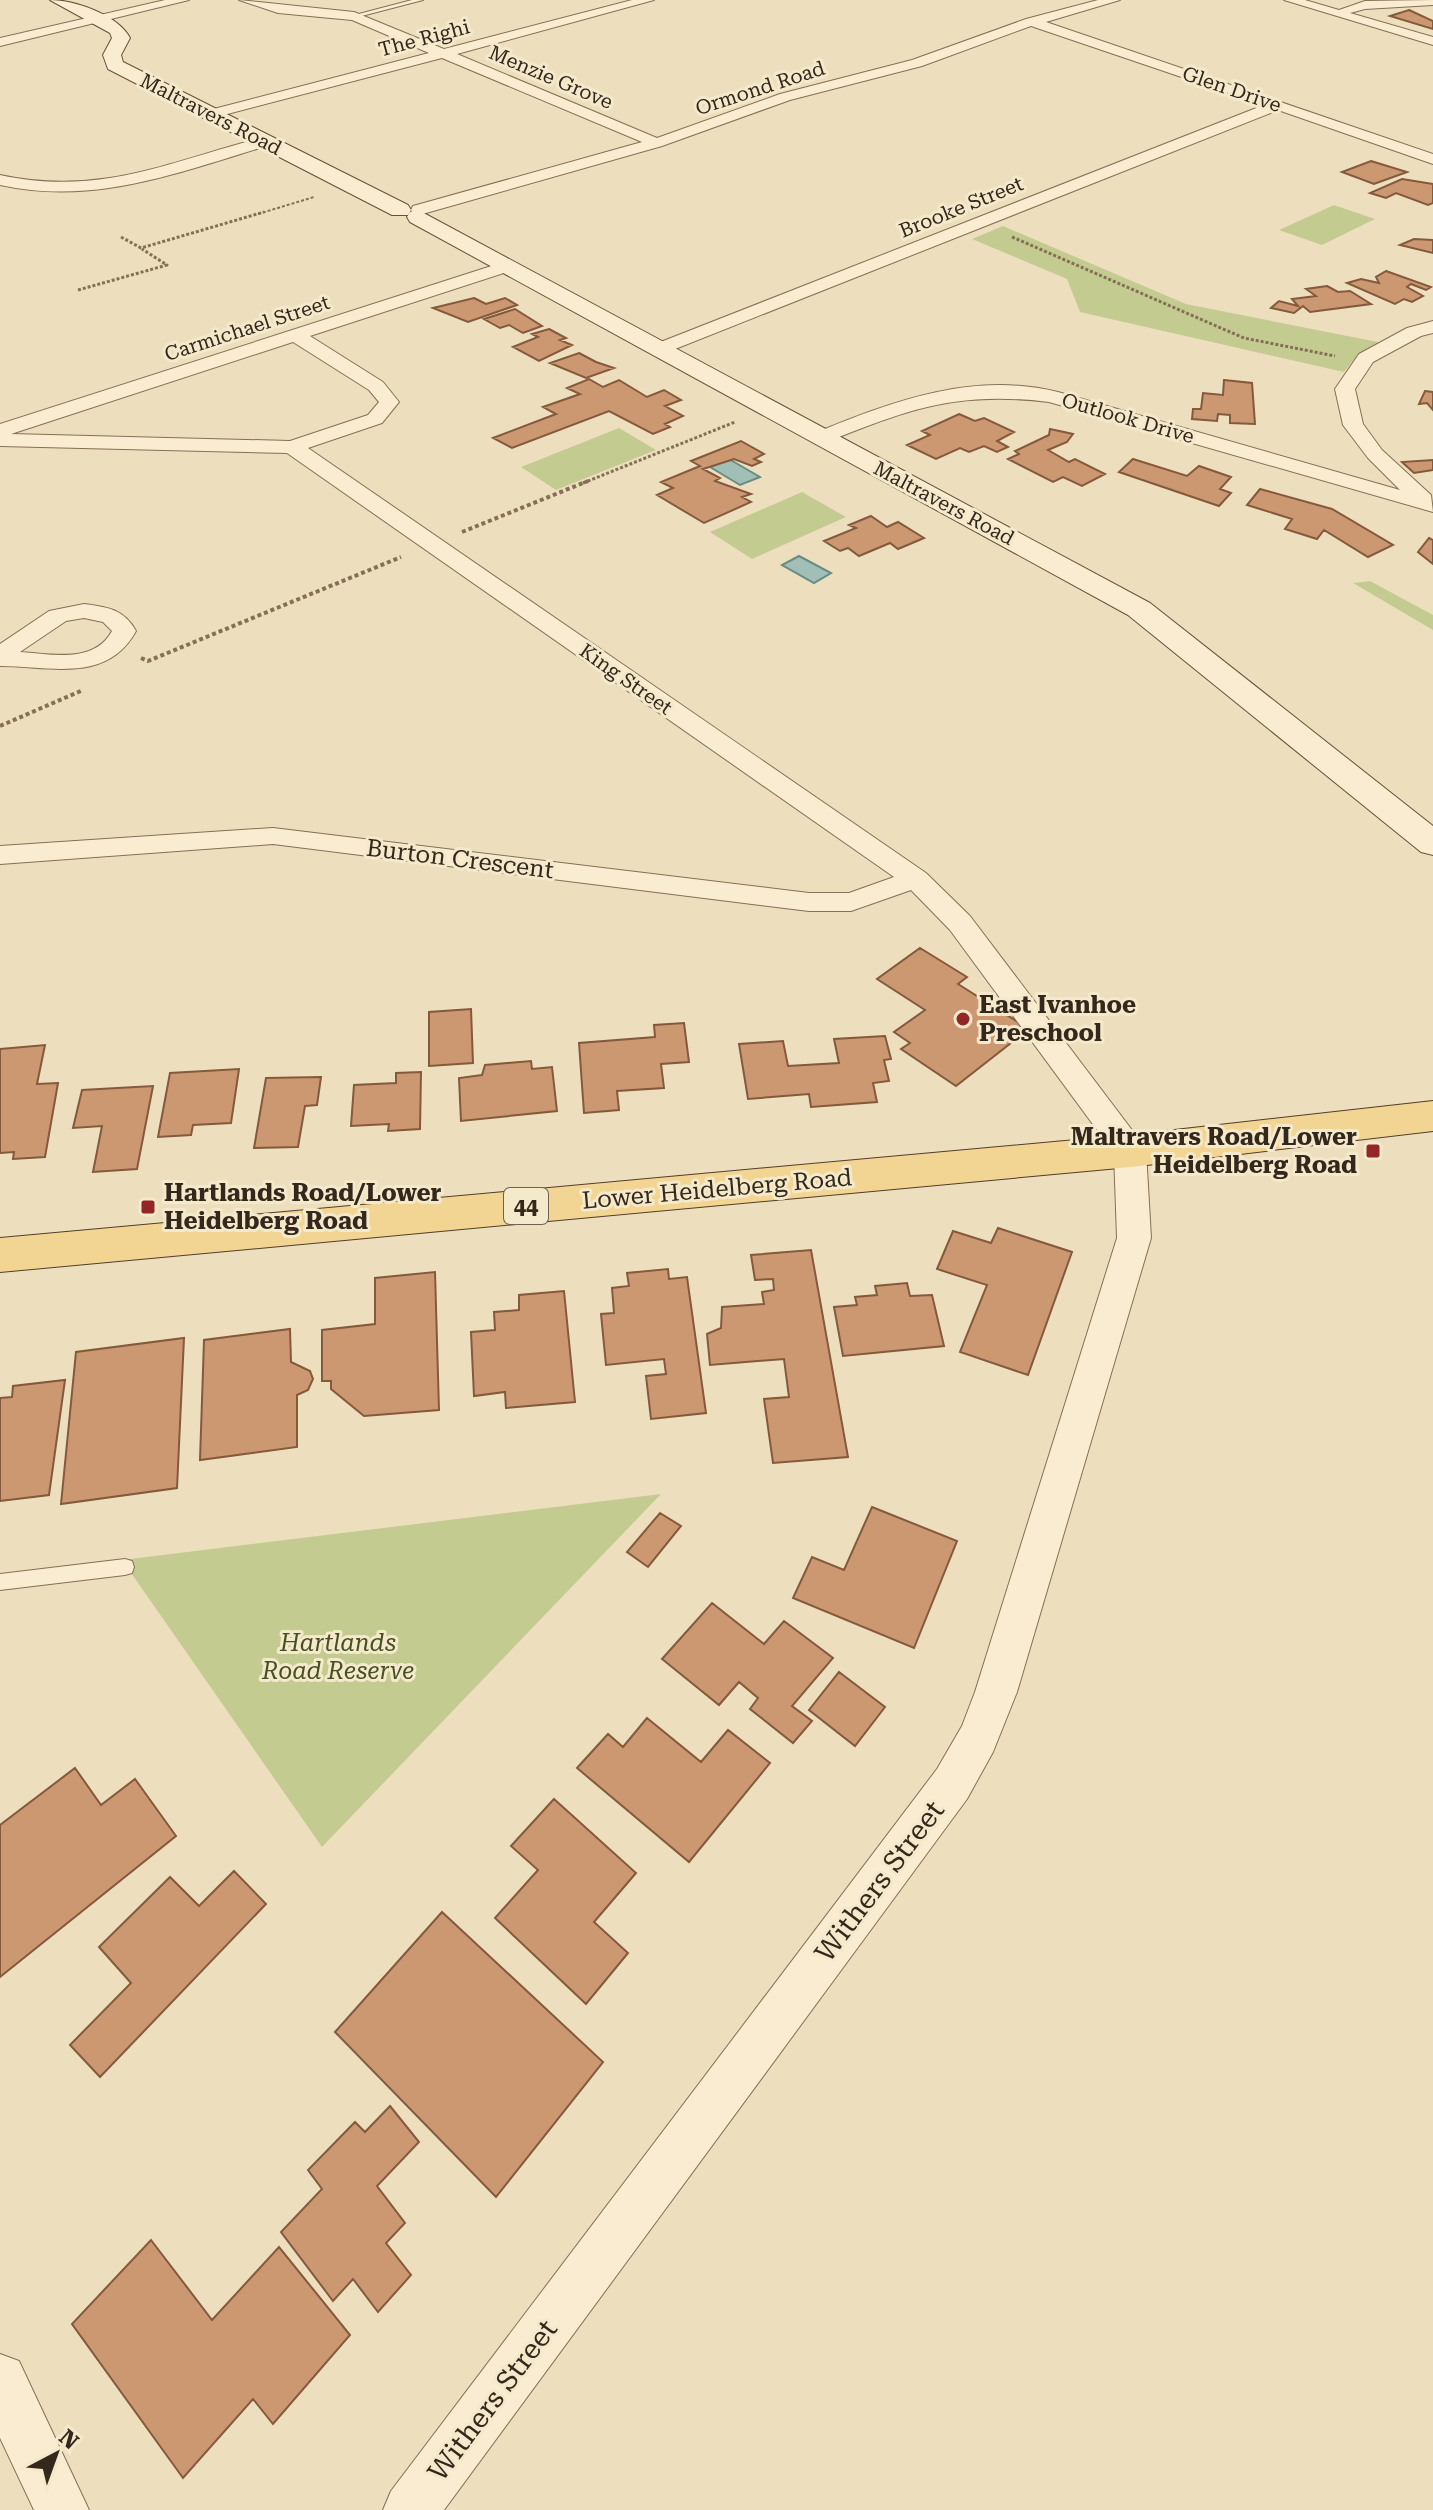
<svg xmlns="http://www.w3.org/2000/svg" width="1433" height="2510" font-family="'Roboto Serif',serif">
<rect width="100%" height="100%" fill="#eddfbd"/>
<!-- green -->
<path fill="#c4cb91" d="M1334,205L1375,219L1322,245L1279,230Z
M1003,226L1186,304L1383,343L1357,356L1344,372L1080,312L1067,279L972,239Z
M619,428L656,450L556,490L521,467Z
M802,492L846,517L752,559L710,532Z
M1370,581L1433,615V630L1353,583Z
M661,1494L322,1847L122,1560Z"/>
<!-- water -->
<path fill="#a1bfb6" stroke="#688c83" stroke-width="2" d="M729,459L760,477L740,485L710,467Z
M799,556L831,573L814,583L782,565Z"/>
<!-- building -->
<path fill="#cc9872" stroke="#84593c" stroke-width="2" d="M1409,10L1433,21V29L1390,16Z
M1371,161L1407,172L1374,184L1342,172Z
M1402,179L1433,184V203L1428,205L1396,193L1386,198L1370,193Z
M1414,239L1433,240V253L1400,245Z
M1386,271L1431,287L1426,290L1411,284L1407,287L1423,296L1412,302L1404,299L1395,304L1347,283L1361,279L1379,283L1376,277Z
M1327,286L1338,292L1350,291L1371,304L1310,312L1303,306L1294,313L1271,308L1279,301L1298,306L1292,299L1316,296L1306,289Z
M474,298L486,304L505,298L517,305L468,322L433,308Z
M515,309L542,326L523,333L509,325L500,328L484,319Z
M549,329L566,338L560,340L572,345L539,361L513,347L538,337L532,334Z
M579,353L596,362L614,368L586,378L550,363Z
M589,379L603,387L619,380L647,397L664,390L681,400L665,406L683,416L665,424L670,427L653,434L609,411L512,448L493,438L556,414L543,407L580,394L567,388Z
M1224,380L1252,383L1255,424L1230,423V415L1218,414L1217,421L1192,419L1193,409H1201L1203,393L1223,395Z
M1425,391L1433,392V410L1427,403L1419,404Z
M959,414L975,421L984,418L1014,432L997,441L1008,447L997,452L984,446L969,452L960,448L936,459L907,445L930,435L922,431Z
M1050,429L1073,434L1067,442L1048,450L1069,462L1075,459L1105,474L1082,486L1063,477L1053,482L1008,459L1019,454L1015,451L1049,435Z
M741,441L764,454L754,459L761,462L752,466L734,459L703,469L720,478L715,481L751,494L742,497L751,502L704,523L657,495L673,488L661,482L700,466L691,461Z
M1133,459L1187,476L1199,466L1231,477L1220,489L1231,493L1219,506L1119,472Z
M1433,460V470L1414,473L1402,462Z
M1260,489L1332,509L1393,545L1368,557L1324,530L1317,539L1285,529L1292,519L1247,505Z
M871,516L887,527L898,522L924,538L898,549L890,543L859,556L848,548L840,551L824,541L856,528L849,525Z
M1429,538L1433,540V564L1418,552Z
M920,948L967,977L958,984L1029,1029L956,1086L901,1049L910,1043L894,1032L925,1010L877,979Z
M471,1009L473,1063L429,1066V1012Z
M684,1023L689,1062L661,1064L664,1088L617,1091L619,1110L584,1113L579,1043L655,1037L654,1025Z
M885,1036L891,1059L884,1060L889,1081L873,1083L877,1102L811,1107L809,1094L748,1099L739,1044L783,1041L788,1066L839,1063L834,1039Z
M45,1045L37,1084L58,1083L45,1157L13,1159L14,1152L0,1153V1049Z
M531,1061L532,1069L552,1067L557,1111L461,1121L459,1078L482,1075L485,1065Z
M239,1069L231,1123L193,1125L191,1135L158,1137L170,1073Z
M421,1072L420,1129L388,1131L389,1124L351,1126L354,1085L396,1083V1073Z
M321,1077L317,1105L305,1106L298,1147L254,1148L266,1078Z
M153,1086L137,1169L93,1172L102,1126L73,1128L82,1090Z
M998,1228L1072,1252L1028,1375L960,1352L987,1285L937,1269L953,1231L991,1243Z
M811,1250L848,1457L773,1463L764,1399L789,1397L784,1359L710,1365L707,1334L721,1328L722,1307L764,1304L762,1292L774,1290L773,1279L755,1280L751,1255Z
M668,1269L669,1279L687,1277L706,1413L651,1419L646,1376L666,1374L664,1359L606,1365L601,1314L614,1313L612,1288L629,1286L627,1273Z
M435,1272L439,1410L364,1416L331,1389V1381H322V1330L375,1324V1278Z
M907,1283L910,1296L932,1295L944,1346L843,1356L834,1307L857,1305L855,1297L877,1295L875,1286Z
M564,1291L575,1402L506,1408L505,1392L474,1396L471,1332L495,1330L494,1312L519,1310V1295Z
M290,1329L291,1362L310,1371L313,1379L308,1390L297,1395V1447L200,1460L204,1340Z
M184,1338L177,1488L61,1504L76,1352Z
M65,1380L49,1495L0,1501V1398L12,1397L13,1386Z
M872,1507L957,1541L914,1648L793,1598L812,1557L844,1570Z
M660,1513L681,1526L648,1567L627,1552Z
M712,1603L764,1644L784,1621L833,1658L792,1706L812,1721L793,1743L750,1709L758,1698L739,1682L719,1705L662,1659Z
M839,1672L885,1707L855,1746L809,1710Z
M647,1718L701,1762L728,1730L770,1763L689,1862L577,1768L608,1734L623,1747Z
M75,1768L101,1805L135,1779L176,1836L0,1977V1825Z
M554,1799L636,1873L594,1922L628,1953L586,2004L495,1918L538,1870L511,1846Z
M234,1871L266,1904L100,2077L70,2045L131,1983L99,1947L170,1877L199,1906Z
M442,1912L603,2062L496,2197L335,2032Z
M390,2106L419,2142L377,2186L405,2223L386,2243L411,2275L378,2312L353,2279L333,2301L281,2232L322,2189L308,2170L355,2122L365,2132Z
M151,2240L212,2320L279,2247L350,2335L273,2424L253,2399L183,2478L72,2324Z"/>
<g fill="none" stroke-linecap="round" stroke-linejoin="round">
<defs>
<path id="lane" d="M412,0H423L354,18L351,16Z
M125,1559L132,1561L134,1567L132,1573L125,1575L0,1590V1574Z"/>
<path id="street" d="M165,0H189L0,46V38Z
M239,0L354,12L444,49L632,0H654L457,54L657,138L780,94L912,60L1026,19L1098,0H1120L1046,22L1433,154V164L1278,110L660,355L653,353L651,349L653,345L1264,105L1031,26L922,66L790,100L662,146L419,215L413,214L411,210L413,206L642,142L442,58L216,117H206V111L429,53L352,20L278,13Z
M1284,0H1305L1339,10L1365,1L1433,0V5L1365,9L1350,13L1433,37V45Z
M265,137L270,139V145C179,172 96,206 0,185V175C101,197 170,161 265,137Z
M507,261L516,266L513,270L310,336L383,382L399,402L382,423L308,448L926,873L970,916L1141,1142L1146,1151L1151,1238L1017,1692L993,1752L967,1799L444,2510H383L391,2491L937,1769L962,1726L975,1692L1117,1238L1114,1153L950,930L911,890L851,911H809L273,844L0,864V846L273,828L809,893H849L894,877L287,453L0,446V424ZM293,342L369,390L379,402L368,415L290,441L11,434Z
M1433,321V333L1421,336L1373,362L1355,389L1363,424L1382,450L1431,495L1433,512L1049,402C959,391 911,408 829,441L822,443L812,437L815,433C893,401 973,371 1058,392L1400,490L1368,458L1343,425L1335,389L1359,354L1407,328Z
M84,604C107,607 124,609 136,631C107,684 50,666 0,666V644L49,611ZM84,618L103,622L112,631C94,664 52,654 20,652L66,621Z
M0,2354L19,2361L89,2510H34L0,2438Z"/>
<path id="secondary" d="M50,0C75,0 118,15 130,38L121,55L123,62L408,205L411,210L408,215H392L108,69L103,55L112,38L110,33Z
M418,210L1150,603L1433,826V855L1421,852L1128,615L410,222L407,217L410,212Z"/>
<path id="primary" d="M1433,1101V1131L1130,1167L0,1272V1238L1130,1135Z"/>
</defs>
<!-- lane casing -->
<use href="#lane" stroke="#856f56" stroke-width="2"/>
<!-- street casing -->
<use href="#street" stroke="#856f56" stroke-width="2"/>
<!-- secondary casing -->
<use href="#secondary" stroke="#67503a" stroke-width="2"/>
<!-- primary casing -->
<use href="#primary" stroke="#523d2b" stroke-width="2"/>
<!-- path-far2 -->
<path stroke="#856f56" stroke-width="2" stroke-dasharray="3 2" stroke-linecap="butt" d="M258,214L314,197"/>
<!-- path-far1 -->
<path stroke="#856f56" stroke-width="3" stroke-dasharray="3 2" stroke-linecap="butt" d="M121,237L141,248L264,212
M1012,237L1244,338L1335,356
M78,290L167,265L142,249
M583,483L735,422"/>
<!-- path -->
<path stroke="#856f56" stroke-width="4" stroke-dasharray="4 3" stroke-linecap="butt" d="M462,532L588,481
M141,658L148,661L401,557
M0,726L83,690"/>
<!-- lane -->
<use href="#lane" fill="#f9ecd0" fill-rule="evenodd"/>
<!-- street -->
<use href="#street" fill="#f9ecd0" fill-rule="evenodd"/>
<!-- secondary -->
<use href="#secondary" fill="#f9ecd0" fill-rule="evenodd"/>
<!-- primary -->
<use href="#primary" fill="#f2d493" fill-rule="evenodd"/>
</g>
<!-- markers -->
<g fill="#942627" stroke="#f5e9cc" stroke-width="3">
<circle cx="963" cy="1019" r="8"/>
<rect x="1365" y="1143" width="16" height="16" rx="4"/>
<rect x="140" y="1199" width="16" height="16" rx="4"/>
</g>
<g text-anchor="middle" stroke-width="6" stroke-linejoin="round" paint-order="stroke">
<!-- far-street labels -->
<g font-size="20" fill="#34271b" stroke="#f5e9cc">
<text transform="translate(424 38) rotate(-15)" y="7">The Righi</text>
<text transform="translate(551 77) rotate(23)" y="7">Menzie Grove</text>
<text transform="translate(760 88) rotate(-18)" y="7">Ormond Road</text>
<text transform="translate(1232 89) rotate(19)" y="7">Glen Drive</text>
<text transform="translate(211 114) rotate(27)" y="7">Maltravers Road</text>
<text transform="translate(961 207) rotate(-22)" y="7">Brooke Street</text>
<text transform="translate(247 328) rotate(-18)" y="7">Carmichael Street</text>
<text transform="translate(1128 418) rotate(16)" y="7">Outlook Drive</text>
<text transform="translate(944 503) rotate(28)" y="7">Maltravers Road</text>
<text transform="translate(626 679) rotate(35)" y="7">King Street</text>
</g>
<!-- shield labels -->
<rect fill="#f5e9cc" stroke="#6e6150" stroke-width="2" x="504" y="1188" width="44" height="36" rx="6"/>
<g font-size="22" font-weight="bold" fill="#34271b">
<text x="526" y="1214">44</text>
</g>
<!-- street labels -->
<g font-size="24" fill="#34271b" stroke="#f5e9cc">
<text transform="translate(460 859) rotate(7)" y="8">Burton Crescent</text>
<text transform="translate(717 1189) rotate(-5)" y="8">Lower Heidelberg Road</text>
</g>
<!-- poi labels -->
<g font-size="24" font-weight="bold" fill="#34271b" stroke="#f5e9cc" text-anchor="start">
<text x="979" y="1013">East Ivanhoe<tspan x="979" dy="28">Preschool</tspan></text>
<text x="1357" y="1145" text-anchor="end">Maltravers Road/Lower<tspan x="1357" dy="28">Heidelberg Road</tspan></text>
<text x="164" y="1201">Hartlands Road/Lower<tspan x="164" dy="28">Heidelberg Road</tspan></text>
</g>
<!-- park labels -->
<g font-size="24" font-style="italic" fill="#455122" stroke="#f5e9cc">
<text x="338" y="1651">Hartlands<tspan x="338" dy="28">Road Reserve</tspan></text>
</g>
<!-- near-street labels -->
<g font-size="28" fill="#34271b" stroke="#f5e9cc">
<text transform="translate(879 1881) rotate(-53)" y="10">Withers Street</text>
<text transform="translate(492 2400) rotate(-53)" y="10">Withers Street</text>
</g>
</g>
<!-- north arrow -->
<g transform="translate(56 2454) rotate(41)" stroke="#f5e9cc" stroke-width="6" paint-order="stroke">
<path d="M0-6L14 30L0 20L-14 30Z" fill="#34271b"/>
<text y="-12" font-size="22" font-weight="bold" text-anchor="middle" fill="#34271b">N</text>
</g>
</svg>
